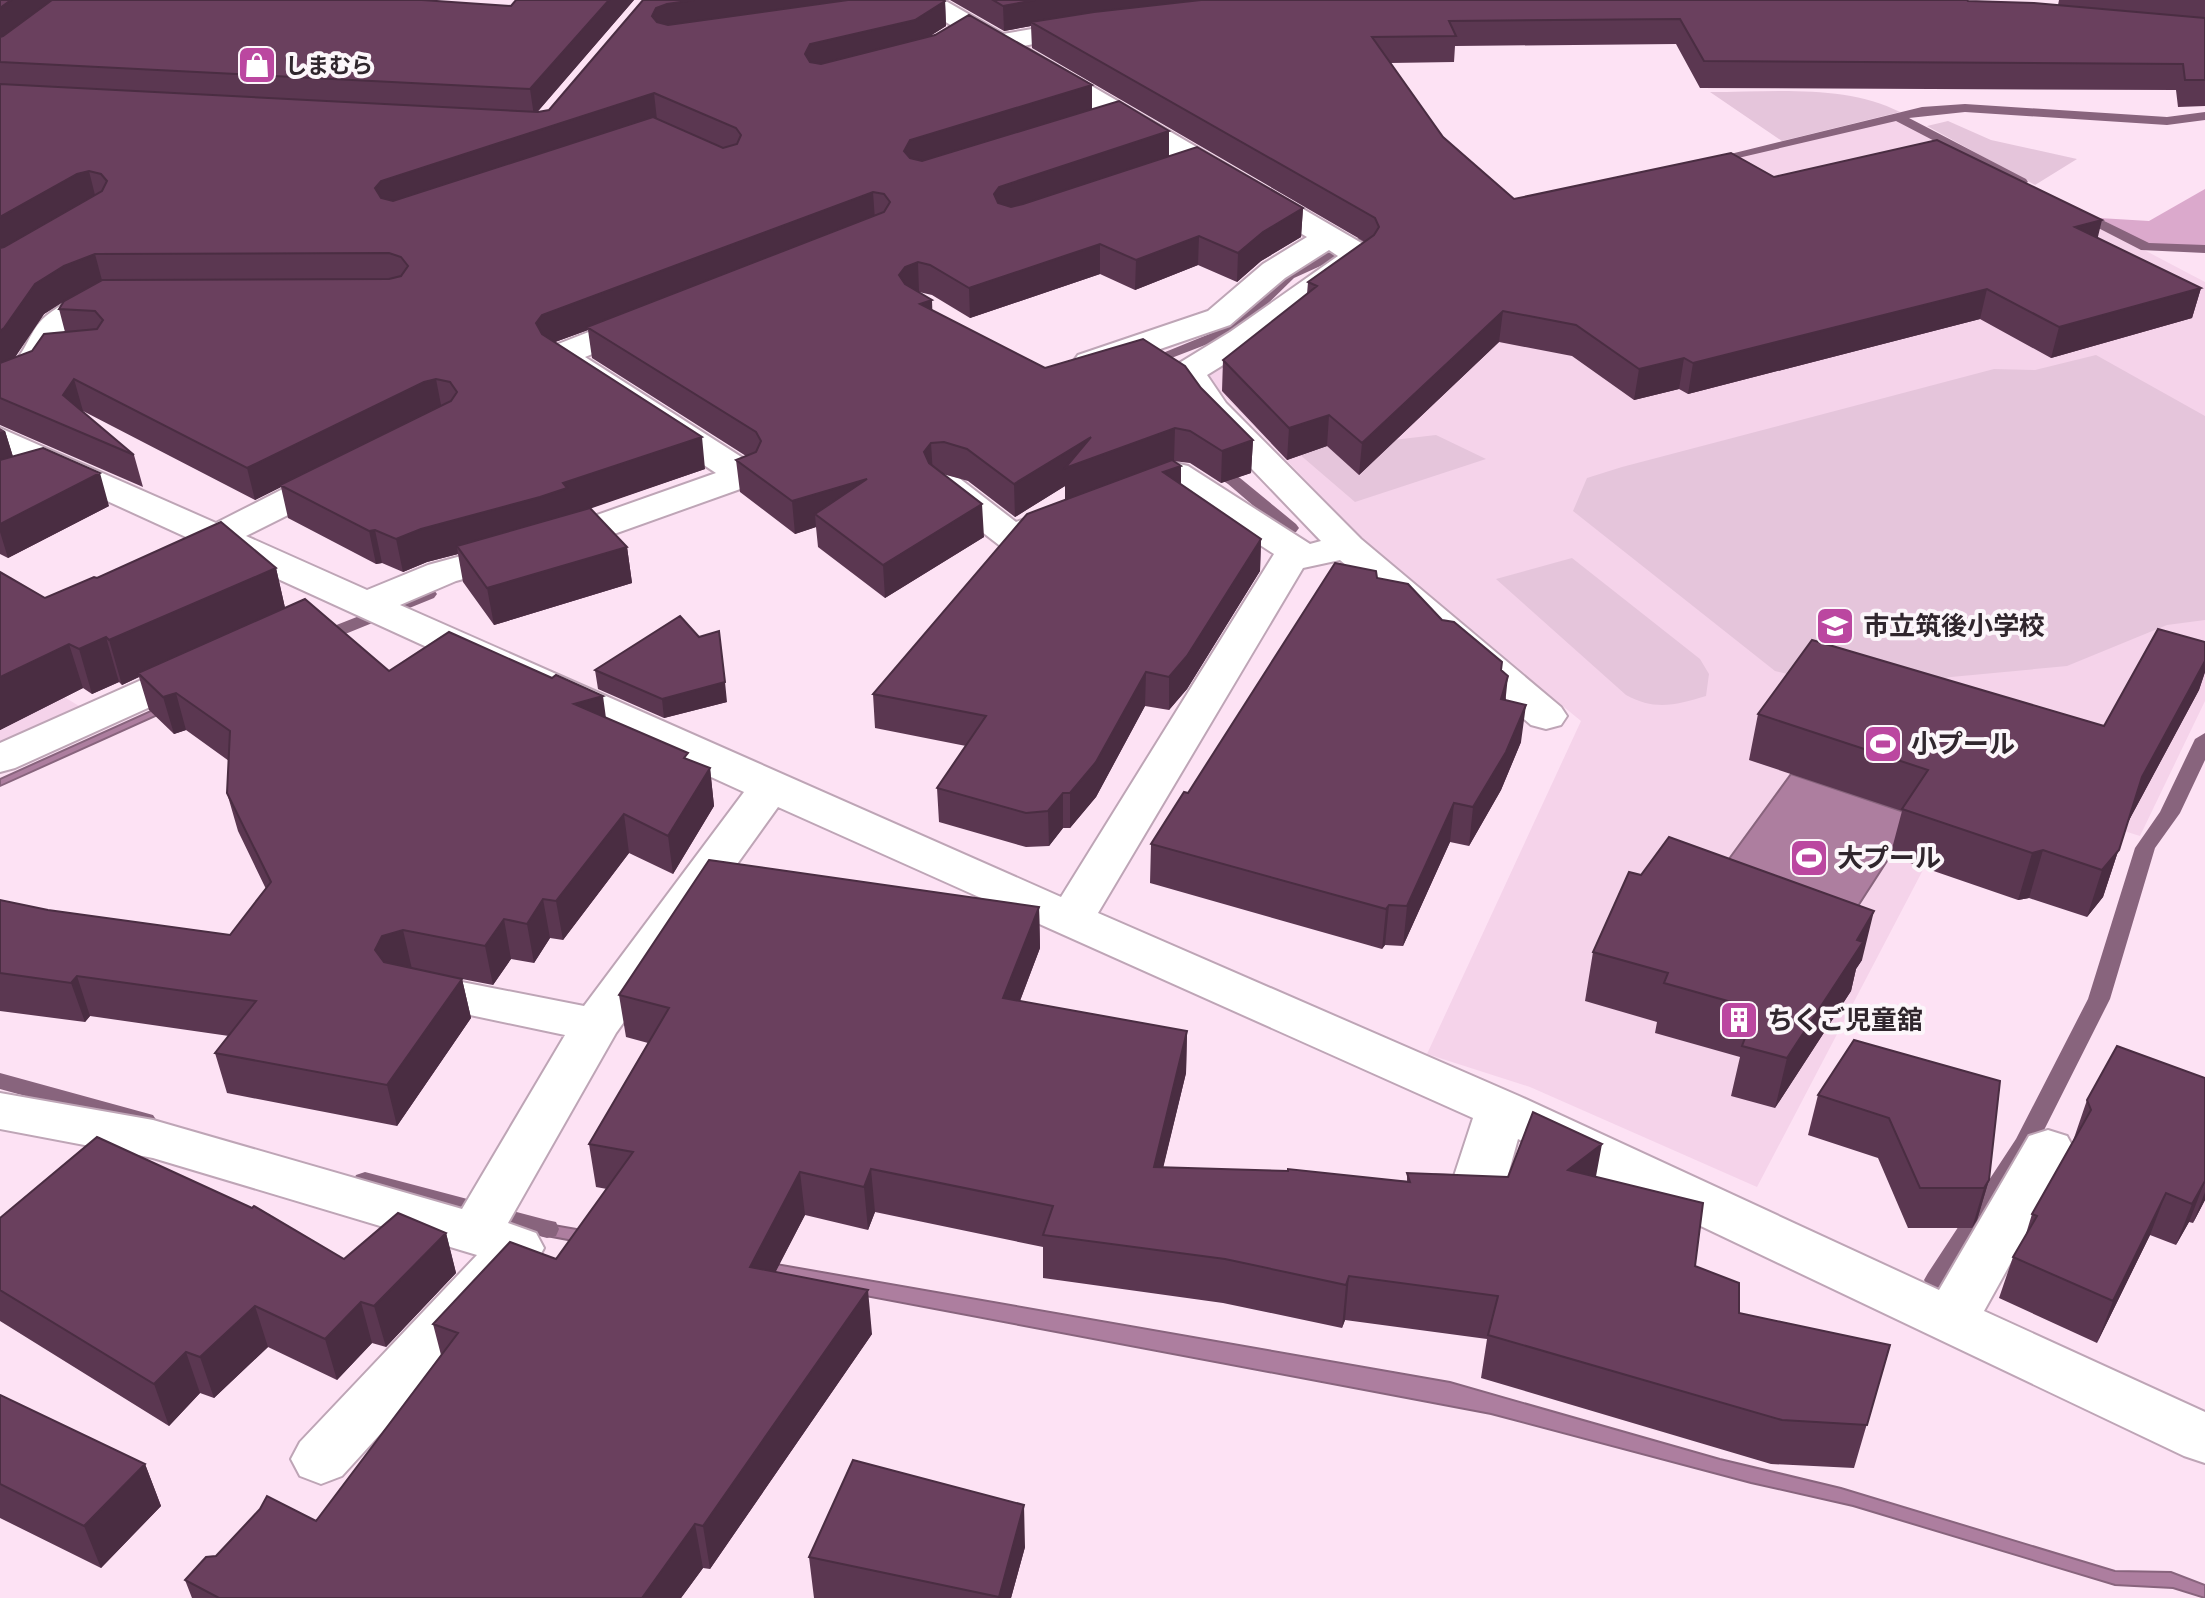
<svg xmlns="http://www.w3.org/2000/svg" width="2205" height="1598" font-family="'IBM Plex Sans','Noto Sans JP',sans-serif">
<rect width="100%" height="100%" fill="#fde2f4"/>
<!-- built -->
<path fill="#f5d3ea" d="M1895,119L2205,282V701L2140,836L1969,782L1757,1187L1530,1087L1427,1054L1581,721L1374,551L1202,373L1367,243Z
M0,658L84,709L0,745Z"/>
<!-- green -->
<path fill="#e5c5db" d="M1710,92C1771,92 1846,84 1900,112L1782,141Z
M1948,121L1991,140L2077,159L2035,185L1927,126Z
M2096,355L2205,416V620L2167,625L2067,666L1951,677L1866,692L1775,671L1573,511L1587,478L1622,467L1994,369L2035,370Z
M1242,405L1393,440L1436,435L1486,459L1355,502Z
M1572,558L1700,659L1709,674L1706,696C1676,705 1655,711 1626,695L1496,579Z"/>
<!-- forest -->
<path fill="#dba9cc" d="M2205,189V246H2150L2099,218L2149,221Z"/>
<!-- water -->
<path fill="#ad7e9f" stroke="#88647d" stroke-width="2" d="M337,627L344,631L0,786V779Z
M1791,774L1916,816L1831,948L1699,900Z
M525,1220L1450,1382L1720,1459L1841,1488L2115,1571L2171,1572L2205,1585V1598L2173,1588L2115,1585L1853,1506L1751,1483L1491,1414L515,1230Z"/>
<g fill="none" stroke-linecap="round" stroke-linejoin="round">
<!-- stream -->
<path fill="#88647d" fill-rule="evenodd" d="M1965,104L2167,117L2205,112V120L2167,125L1965,112L1909,118L2026,179L2028,182L2021,186L1896,121L1708,165L1702,161L1922,107Z
M2078,208L2149,243L2205,245V253L2141,250L2073,215L2071,212Z
M1388,231L1395,235L1393,238L1369,244L1294,278L1239,332L1161,362H1151L1148,359L1229,326L1284,272L1359,238Z
M1208,459L1240,478L1296,524L1299,528L1296,532H1284L1228,484L1202,467L1200,464Z
M428,589L434,590L437,594L434,598L323,643L317,644L308,639L311,635Z
M2205,733V760L2180,813L2155,848L2110,999L2038,1142L1946,1287L1937,1290L1928,1287L1924,1280L1928,1273L2016,1139L2088,999L2135,848L2160,812L2195,739Z
M0,1073L153,1115L157,1121L153,1127L145,1129L0,1089Z
M365,1172L547,1220L556,1222L559,1229L556,1236L547,1238L356,1187L353,1181L356,1175Z"/>
<defs>
<path id="street" d="M914,0H944L1003,34L1090,19L1099,22L1103,27L1099,32L1023,46L1370,248L1374,255L1370,262L1254,346L1207,375L1226,403L1361,539L1561,707L1567,716L1561,725L1546,729L1531,725L1340,560L1303,568L1098,913L1519,1096L1939,1290L2029,1136L2048,1130L2067,1136L2074,1149L1984,1311L2205,1412V1463L2184,1456L1518,1139L1502,1196L1494,1210C1468,1218 1443,1217 1417,1209L1409,1195L1417,1181L1436,1175L1454,1176L1473,1118L778,807L616,1033L508,1223L536,1233L544,1248L536,1263L342,1476L321,1484L300,1476L291,1459L300,1442L477,1255L153,1158L0,1129V1093L153,1120L462,1209L565,1035L394,999L387,988L394,977L411,972L584,1006L744,792L0,452V428L216,523L324,468L337,465L350,468L355,476L350,484L246,536L367,590L428,565L546,533L716,473L548,362L543,355L548,348L632,315L643,312L654,315L659,322L654,329L585,357L757,467L762,475L757,483L572,549L456,581L400,605L1061,897L1274,554L1172,488L1126,504L1113,501L1108,493L1113,485L1162,466L1175,463L1188,466L1310,544L1321,541L1202,417L1171,372L1176,365L1230,332L1338,256L1329,250L1285,278L1230,325L1102,369L1090,372L1078,369L1073,362L1078,355L1208,311L1263,264L1307,237L917,5Z
M103,287L127,290L132,297L127,304L109,307L70,329L40,379L0,397V373C27,359 26,333 46,316C61,304 85,292 103,287Z
M946,475L959,478L1016,522L1065,505L1078,508L1084,516C1076,527 1027,548 1012,548C1007,548 1003,546 999,545L933,494L928,486L933,478Z
M198,658L212,661L218,670L212,679L15,768L0,772V743L184,661Z"/>
</defs>
<!-- street casing -->
<use href="#street" stroke="#bea5b6" stroke-width="4"/>
<!-- street -->
<use href="#street" fill="#fff" fill-rule="evenodd"/>
</g>
<!-- wall -->
<path fill="#5b3751" fill-rule="evenodd" d="M0,0L511,6L634,0L537,112L549,110L945,1L946,26L930,36L1092,85V109L1169,157L1303,208L1301,237L1261,261L1237,282L1198,265L1135,290L1100,274L970,318L932,295L919,292L932,310L1045,368L1201,388L1253,440L1251,473L1221,483L1190,463L1173,461L1181,466V485L1261,539L1260,571L1187,689L1169,710L1145,706L1096,797L1070,828H1063L1049,846L1026,847L939,822L937,788L966,746L875,728L873,694L1065,500V486L1015,517L968,481L943,474L984,537L885,598L818,547L816,527L795,534L740,492L736,460L746,456L592,358L588,330L555,342L705,469L590,508L627,547L632,583L494,625L463,582L458,554L427,562L403,572L382,563L376,564L288,518L281,487L255,500L83,411V412L134,455L143,487L0,425ZM63,302L59,309L65,332L32,351L14,358L44,314Z
M950,0H1967L1968,1L2058,5L2059,0H2205V106L2178,107L2176,90L1700,88L1676,44L1455,46L1454,62L1390,63L1443,137L1514,199L1774,177L2098,238L2201,288L2192,318L2051,358L1980,319L1688,394L1679,389L1634,400L1572,356L1499,342L1359,475L1327,446L1287,460L1222,391L1223,360L1307,294L1308,282L1365,242L1032,48L1031,26L1004,31Z
M0,428L5,431L13,457L109,506L8,558L0,554Z
M276,568L285,608L389,671L606,718L689,760L710,768L714,806L673,874L629,853L563,940L550,938L534,963L511,959L493,985L462,979L471,1018L397,1126L227,1093L215,1053L229,1036L90,1016L85,1022L0,1011V900L48,910L230,935L266,889L238,831L227,793L229,761L186,730L174,734L149,710L139,677L122,685L119,682L92,694L83,688L0,730V572L45,598L97,578Z
M1442,620L1501,670L1506,700L1521,742L1501,790L1469,846L1450,842L1403,946L1385,945L1382,949L1150,883L1151,844L1188,793Z
M2205,642V672L2199,690L2127,824L2103,897L2087,917L2029,898L2018,900L1890,856L1902,811L1749,760L1758,714L2104,726Z
M595,670L727,702L664,718L598,689Z
M1039,907L1040,948L1020,1001L1187,1031L1186,1073L1163,1167L1407,1181V1173L1508,1177H1596L1695,1266L1739,1313L1890,1345L1854,1468L1771,1464L1481,1378L1487,1339L1345,1320L1342,1328L1223,1303L1043,1278V1247L875,1212L868,1230L805,1215L775,1272L872,1334L710,1569L703,1568L681,1598H192L185,1580L216,1556L316,1521L441,1355L433,1324L556,1259L607,1189L596,1187L589,1144L648,1043L626,1037L619,995Z
M1593,952L1862,960L1856,969L1851,991L1775,1108L1731,1096L1740,1057L1655,1033L1657,1022L1585,1001Z
M1854,1040L1989,1180L1977,1220L1972,1228H1908L1878,1158L1808,1135L1818,1095Z
M2205,1078V1200L2193,1223L2189,1222L2176,1245L2150,1235L2097,1343L1999,1298L2013,1257L2025,1237L2032,1214L2073,1141L2087,1100Z
M0,1218L344,1259L446,1233L456,1273L386,1347L372,1343L337,1380L268,1347L214,1398L200,1393L169,1426L0,1321Z
M0,1395L145,1464L161,1506L101,1568L0,1518Z
M1025,1547L1011,1598H814L809,1557Z"/>
<!-- shaded-wall -->
<path fill="#4a2d42" d="M11,0H54L0,38V8Z
M609,0H634L534,116L530,89Z
M694,0H878L659,33L652,16L656,8L667,4Z
M1035,0H1240L1031,22V26L1004,31L1003,6Z
M945,1L946,26L916,45L812,70L805,54L810,44Z
M1092,85V112L906,179L904,151L910,140Z
M654,93L657,120L386,209L375,188L381,181Z
M1169,131V158L1000,215L994,194L999,187Z
M89,171L96,199L0,251V217L77,174Z
M873,192L875,220L587,327L588,330L547,345L536,323L542,315Z
M1303,208L1301,237L1261,261L1237,282L1238,253L1263,232Z
M2102,220L2095,249L2075,227Z
M1199,236L1198,265L1135,290L1136,260Z
M1100,244V274L970,318L969,288Z
M95,254L103,284L72,296L44,314L14,359L0,369V331L35,284L64,266Z
M918,262L919,292L907,296L899,275L905,267Z
M2201,288L2192,318L2051,358L2059,327Z
M1987,289L1980,319L1688,394L1693,363Z
M932,300L933,330L920,304Z
M1503,311L1499,342L1359,475L1362,443Z
M1684,358L1679,389L1634,400L1639,369Z
M74,379L83,411L72,427L63,395Z
M436,379L442,410L280,485L281,487L255,500L247,468L424,382Z
M1329,415L1327,446L1287,460L1289,428Z
M1175,428L1174,460L1065,501V486L1015,517L1014,484L1091,437Z
M5,431L15,463L0,468V432Z
M702,437L705,469L572,515L457,546L458,554L427,562L403,572L396,539L421,529Z
M1253,440L1251,473L1221,483L1222,451Z
M931,443L933,475L924,452Z
M1181,466V497L1163,472Z
M100,473L109,506L8,558L0,532V524Z
M867,479L815,514L816,527L795,534L792,501Z
M982,504L984,537L885,598L883,565Z
M375,530L382,563L376,564L369,531Z
M1261,539L1260,571L1187,689L1169,710V677Z
M627,547L632,583L494,625L487,588Z
M276,568L286,612L138,673L139,677L122,685L109,640Z
M106,637L119,682L92,694L79,649Z
M69,644L83,688L0,730V677Z
M2205,661V672L2199,690L2127,824L2103,897L2087,917L2102,870L2142,777Z
M1146,672L1145,706L1096,797L1070,828V793Z
M1508,676L1504,714L1501,699Z
M725,682L727,702L664,718L662,699Z
M176,693L186,730L174,734L163,697Z
M603,696L608,733L574,704Z
M1526,705L1521,742L1501,790L1469,846L1473,807Z
M710,768L714,806L673,874L668,836Z
M1063,793V828L1049,846L1048,811Z
M1454,803L1450,842L1403,946L1407,906Z
M624,814L629,853L563,940L556,901Z
M2043,850L2029,898L2018,900L2032,853Z
M543,899L550,938L534,963L527,924Z
M1389,905L1385,945L1382,949L1386,909Z
M1039,907L1040,948L1005,1040L1003,998Z
M1874,911L1862,960L1856,969L1851,991L1775,1108L1787,1058Z
M504,919L511,959L493,985L485,946Z
M403,930L412,969L384,990L375,950L382,936Z
M77,976L90,1016L85,1022L71,983Z
M462,979L471,1018L397,1126L387,1085Z
M1187,1031L1186,1073L1153,1210L1154,1167Z
M1602,1144L1594,1187L1568,1170Z
M871,1169L875,1212L868,1230L864,1187Z
M800,1172L805,1215L756,1310L750,1267Z
M1989,1180L1977,1220L1972,1228L1984,1188Z
M2205,1181L2189,1222L2176,1245L2192,1204Z
M2205,1192V1200L2193,1223Z
M2166,1193L2150,1235L2097,1343L2113,1301Z
M446,1233L456,1273L386,1347L374,1306Z
M1349,1276L1345,1320L1342,1328L1346,1285Z
M868,1290L872,1334L710,1569L703,1526Z
M361,1302L372,1343L337,1380L325,1339Z
M255,1306L268,1347L214,1398L200,1357Z
M186,1352L200,1393L169,1426L154,1384Z
M145,1464L161,1506L101,1568L84,1526Z
M1024,1505L1025,1547L1011,1598H999Z
M695,1524L703,1568L681,1598H642Z"/>
<!-- building -->
<path fill="#6a405e" stroke="#4a2d42" stroke-width="2" fill-rule="evenodd" d="M0,0H11L0,8Z
M52,0H422L511,6L516,0H609L530,89L0,62V37L3,36Z
M643,0H694L667,4L656,8L652,16L657,22L668,25L848,0H944L945,1L915,20L810,44L805,54L810,62L821,64L935,35L969,15L1092,85L910,140L904,151L910,158L922,161L1119,101L1169,131L999,187L994,194L998,203L1011,207L1023,204L1197,147L1303,208L1263,232L1238,253L1199,236L1136,260L1100,244L969,288L930,265L918,262L905,267L899,275L905,284L932,300L920,304L1045,368L1143,339L1185,366L1201,388L1253,440L1222,451L1190,431L1175,428L1065,468L1091,437L1014,484L967,449L944,442L931,443L924,452L929,463L982,504L883,565L815,514L867,479L792,501L736,460L756,452L761,441L756,432L587,327L884,212L890,202L884,194L873,192L542,315L536,323L542,334L702,437L563,483L567,488L540,497L421,529L396,539L375,530L369,531L280,485L451,401L457,392L450,382L436,379L424,382L247,468L74,379L63,395L134,455L0,398V363L32,351L44,334L97,329L103,320L95,311L59,309L64,301L102,280L389,279L401,276L408,266L401,257L389,253L95,254L64,266L35,284L4,328L0,331V248L4,247L102,191L107,181L101,174L89,171L77,174L0,217V84L538,112L549,110ZM654,93L736,128L741,135L737,144L723,148L653,117L393,201L381,198L375,188L381,181Z
M993,0H1035L1003,6Z
M1201,0H1967L1968,1L2034,3L2205,18V80H2185L2183,64L1704,61L1680,19L1449,21L1456,36L1372,37L1443,137L1514,199L1731,153L1774,177L1937,140L2102,220L2075,227L2201,288L2059,327L1987,289L1693,363L1684,358L1639,369L1576,325L1503,311L1362,443L1329,415L1289,428L1223,360L1317,286L1308,282L1374,235L1379,227L1375,218L1031,22L1094,12Z
M43,448L100,473L0,524V460Z
M1172,460L1181,466L1163,472L1261,539L1187,656L1169,677L1146,672L1096,762L1070,793H1063L1048,811L1026,813L937,788L986,716L873,694L1027,514Z
M590,508L627,547L487,588L457,546Z
M221,522L276,568L109,640L106,637L79,649L69,644L0,677V572L45,598L94,577L97,578Z
M1335,563L1376,571L1377,578L1408,584L1442,620L1454,622L1502,662L1501,670L1508,676L1501,699L1526,705L1506,752L1473,807L1454,803L1407,906L1389,905L1386,909L1151,844L1184,792L1188,793Z
M305,599L389,671L449,632L552,678L556,675L603,696L574,704L688,753L684,758L710,768L668,836L624,814L556,901L543,899L527,924L504,919L485,946L403,930L382,936L375,950L384,962L462,979L387,1085L215,1053L256,1001L77,976L71,983L0,973V900L48,910L230,935L271,882L227,793L230,731L176,693L163,697L138,673Z
M680,616L699,637L719,631L725,682L662,699L595,670Z
M2158,629L2205,642V661L2142,777L2119,850L2102,870L2043,850L2032,853L1902,809L1928,770L1758,714L1812,640L2104,726Z
M1669,837L1874,911L1857,940L1863,942L1787,1058L1742,1046L1756,1009L1664,983L1668,973L1593,952L1629,872L1641,875Z
M709,860L1039,907L1003,998L1187,1031L1154,1167L1288,1171V1169L1410,1182L1407,1173L1508,1177L1533,1112L1602,1144L1568,1170L1703,1203L1695,1266L1739,1283V1313L1890,1345L1867,1425L1782,1420L1488,1335L1498,1296L1349,1276L1346,1285L1225,1259L1043,1235L1053,1206L871,1169L864,1187L800,1172L750,1267L868,1290L703,1526L695,1524L642,1598H219L185,1580L206,1557L216,1556L260,1509L267,1496L316,1521L458,1333L433,1324L510,1242L556,1259L633,1152L589,1144L669,1008L619,995Z
M1854,1040L2000,1081L1989,1180L1984,1188H1920L1889,1118L1818,1095Z
M2117,1046L2205,1078V1181L2192,1204L2166,1193L2113,1301L2013,1257L2037,1216L2032,1214L2091,1110L2087,1100Z
M97,1137L252,1208L254,1206L344,1259L398,1213L446,1233L374,1306L361,1302L325,1339L255,1306L200,1357L186,1352L154,1384L0,1290V1218Z
M0,1395L145,1464L84,1526L0,1484Z
M853,1460L1024,1505L999,1597L809,1557Z"/>
<!-- icons -->
<defs>
<symbol id="shop-square" viewBox="-11 -11 22 22"><rect x="-9" y="-9" width="18" height="18" rx="4" fill="#bb47a0" stroke="#fcf6fa"/><path d="M-5-2.5h2.3a2.7 3.5 0 0 1 5.4 0H5L5.5 6h-11ZM-1.5-2.5h3a1.5 2.3 0 0 0-3 0Z" fill="#fff"/></symbol>
<symbol id="school-square" viewBox="-11 -11 22 22"><rect x="-9" y="-9" width="18" height="18" rx="4" fill="#bb47a0" stroke="#fcf6fa"/><path d="M0-5L7-2L0 1L-7-2ZM-4 1L0 2.5L4 1V4Q0 6-4 4Z" fill="#fff"/></symbol>
<symbol id="stadium-square" viewBox="-11 -11 22 22"><rect x="-9" y="-9" width="18" height="18" rx="4" fill="#bb47a0" stroke="#fcf6fa"/><path d="M0-5a6.5 5 0 1 0 0 10a6.5 5 0 1 0 0-10ZM-3.5-1.8h7v3.6h-7Z" fill="#fff"/></symbol>
<symbol id="building-square" viewBox="-11 -11 22 22"><rect x="-9" y="-9" width="18" height="18" rx="4" fill="#bb47a0" stroke="#fcf6fa"/><path d="M-4-6H4V6H1V3H-1V6H-4ZM-2.5-4.3h1.7v1.8h-1.7ZM.8-4.3h1.7v1.8H.8ZM-2.5-1h1.7V.8h-1.7ZM.8-1h1.7V.8H.8Z" fill="#fff"/></symbol>
</defs>
<g fill-rule="evenodd">
<use href="#shop-square" x="235" y="43" width="44" height="44"/>
<use href="#school-square" x="1813" y="604" width="44" height="44"/>
<use href="#stadium-square" x="1861" y="722" width="44" height="44"/>
<use href="#stadium-square" x="1787" y="836" width="44" height="44"/>
<use href="#building-square" x="1717" y="998" width="44" height="44"/>
</g>
<g text-anchor="middle" stroke-width="8" stroke-linejoin="round" paint-order="stroke">
<!-- far-poi labels -->
<g font-size="22" font-weight="bold" fill="#30262d" stroke="#fcf6fa" text-anchor="start">
<text x="285" y="73">しまむら</text>
</g>
<!-- poi labels -->
<g font-size="26" font-weight="bold" fill="#30262d" stroke="#fcf6fa" text-anchor="start">
<text x="1863" y="635">市立筑後小学校</text>
<text x="1911" y="753">小プール</text>
<text x="1837" y="867">大プール</text>
<text x="1767" y="1029">ちくご児童舘</text>
</g>
</g>
</svg>
